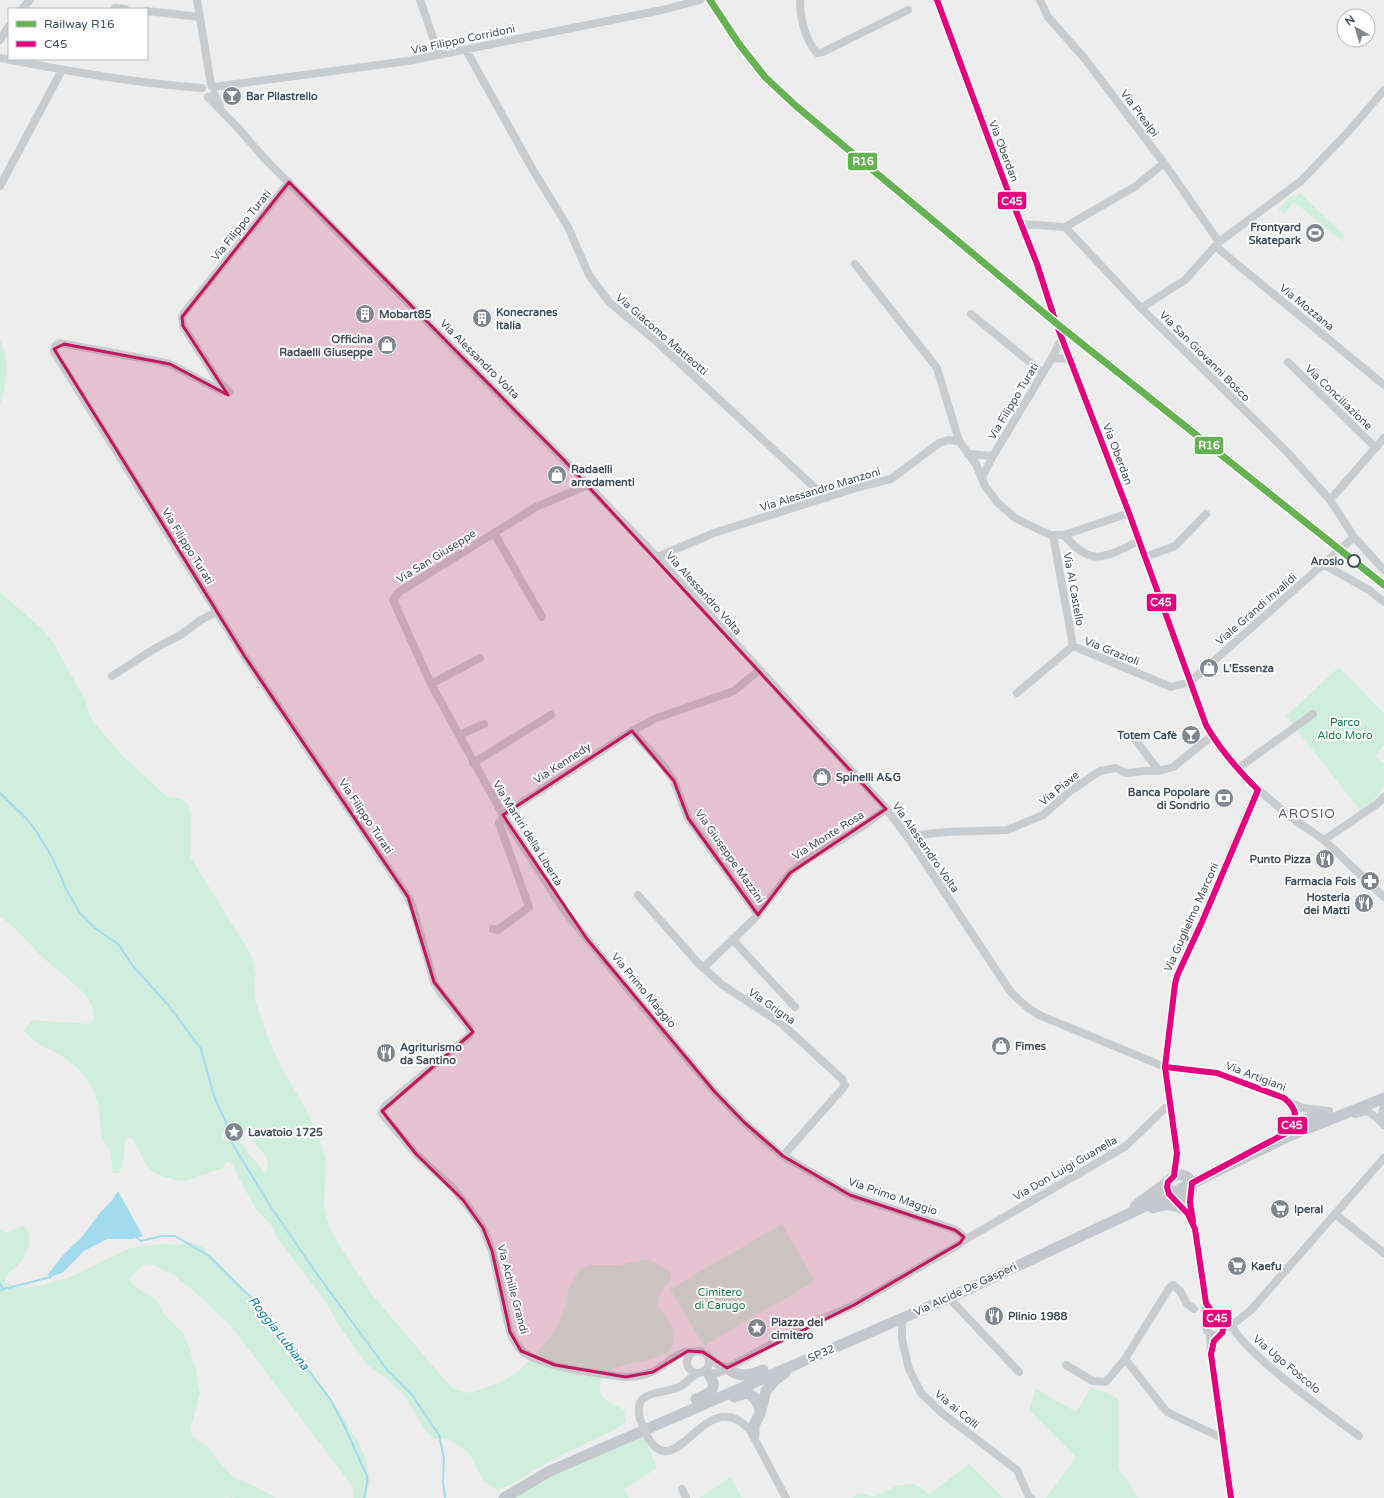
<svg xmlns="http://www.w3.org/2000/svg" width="1384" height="1498" font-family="'Varela Round',sans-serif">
<rect width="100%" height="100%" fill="#eeeded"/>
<!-- green -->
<path fill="#d0eedd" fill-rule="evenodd" d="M1300,193L1343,234L1344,238L1343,242L1294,202L1284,214L1278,209L1291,196H1297Z
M0,339C9,361 8,383 0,405Z
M0,592L40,627L53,642L85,700L92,720L123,756L166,796L182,799L188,804L191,816L190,856L237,932L244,942L252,957L256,974L254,988L255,1000L265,1030L280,1065L298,1095L319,1136L326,1159L324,1207L330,1229L354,1268L371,1293L443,1378L453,1388L470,1393L503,1381L519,1371L547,1341L557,1326L564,1309L569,1288L580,1269L592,1265H619L647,1259L656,1263L670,1272V1281L661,1291L658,1305C669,1322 679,1331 670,1352C661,1355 653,1359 644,1361C624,1366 613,1364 600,1381C600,1385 599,1391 601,1394C605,1402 617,1405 624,1410L626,1422L618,1428L551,1460L512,1484L497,1490L483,1481L469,1453L450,1440L434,1438L426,1431L403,1394L382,1375L368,1366L340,1327L324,1300L277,1238L271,1225L256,1209L244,1188L233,1166L227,1161L222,1169L209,1172L206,1175C197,1174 193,1180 185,1181C180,1181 174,1180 169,1178C142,1171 146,1160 133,1139L127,1137L125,1141L123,1165L119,1173H113L110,1151L102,1139L98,1105L93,1089L80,1070L59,1054L40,1045L23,1031L33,1020L90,1024L94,1019C93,1014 93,1008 91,1004C84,989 61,974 49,963C32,948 18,929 0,916ZM234,1128L246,1131L266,1157L268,1167L266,1173L249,1154L242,1143L238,1141L223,1140L222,1134Z
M1339,667L1384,713V745L1375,756L1384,764V787L1363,814L1286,716Z
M782,1224L815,1281L704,1346L670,1289Z
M23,1226C35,1234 28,1253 20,1263C13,1271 6,1271 5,1283L27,1288L50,1283L73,1276L115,1255L131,1248L144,1246L162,1244L180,1245L190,1242L204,1248L266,1311L315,1376L344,1418L351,1432L357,1439L365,1457L370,1481L366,1498H354L353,1487L230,1325L193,1290L179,1280L176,1276L154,1265L147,1264L142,1266L131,1276L129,1279L135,1287L152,1297L158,1302L163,1313L183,1333L188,1344L196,1369L200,1393L191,1427V1433L193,1437L209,1448L217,1460L234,1478L255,1486L276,1498H235L225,1497L224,1498H0V1230L5,1233Z
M1091,1387L1118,1398L1119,1469L1139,1498H1046L1076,1457L1029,1410L1036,1389L1076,1412Z
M643,1435L657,1468L624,1489L629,1498H515L547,1477Z
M969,1464L1003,1498H852L858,1493L874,1497L898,1485L915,1484L929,1494Z
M731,1477L742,1498H699Z"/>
<!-- water -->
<path fill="#a3dbee" d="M118,1191L143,1236L132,1239H107L84,1251L62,1273L49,1277L48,1274L65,1253L82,1237L99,1214L112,1200Z"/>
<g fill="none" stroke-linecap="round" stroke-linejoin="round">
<!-- stream -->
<path stroke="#a3dbee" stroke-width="2" d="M0,793L28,820L38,834L53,859L66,889L80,913L96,929L118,944L133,966L169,1006L201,1049L214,1096L229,1129
M230,1140L271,1207L314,1270L388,1371L412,1395L439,1435L444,1458L443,1482L445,1498
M136,1237L141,1241L162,1236H175L209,1256L242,1289L256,1301L330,1399L344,1425L367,1476V1484L364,1498
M0,1284L3,1289
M0,1290L51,1277"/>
<!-- minor -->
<path stroke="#c9ccce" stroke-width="8" d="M197,0L211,85
M420,0L439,55
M800,0C800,17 805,40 817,53L823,52L908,10
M937,0L1006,186L1037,264L1056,323L1129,513L1206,725L1217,743L1245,778L1289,816L1324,840L1384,897
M1040,0L1048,17L1085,59L1164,163L1219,242
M115,8L125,9
M22,9L30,0
M147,11L200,17
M0,40L9,26
M466,50L533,170L568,227L589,275L609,302L656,341L826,498
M0,58C67,71 134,83 202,88
M213,87L408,61L662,10L700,0
M214,94L220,106
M208,97L238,128L265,159L563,459L657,557L884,806L910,840L1010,991C1019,1001 1027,1008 1039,1015L1165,1067L1217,1073L1284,1098C1295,1105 1298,1114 1294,1126
M289,182L184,313L182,317L183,326L217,379L229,392L219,390L170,364L157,361L60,343L55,346L54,352L245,657L408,897L413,908L434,982L440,992L469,1027L470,1033L469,1036L385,1106L382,1111V1114L416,1154L452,1187L470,1209L483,1228L492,1251L510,1332C513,1338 516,1345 521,1350C539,1368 600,1374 626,1377C635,1377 645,1375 654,1371C666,1365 679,1349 693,1352
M0,186L62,70
M1021,224L1065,227L1136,186L1164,163
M1065,227L1141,308L1288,453L1330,500L1354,537L1384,570
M1215,246L1384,385
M855,264L937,368L959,441
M1141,308L1185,280L1219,242L1301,181L1349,131L1384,90
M971,314L1043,373
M1062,338L1052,358L1071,359
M1288,362L1376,448
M968,454L993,456L982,477
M993,456L1052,358
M588,485L536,507L399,592L393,600L431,684L503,815L566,913L627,988L715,1092L745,1123L780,1154L850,1195L951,1228L959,1232L964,1237L963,1241L958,1245L854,1305L801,1328L720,1372L712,1374L704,1371
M1330,500L1384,438
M494,533L542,617
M1053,535L1073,646
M1064,535C1071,543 1081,554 1092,556C1105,559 1128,547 1139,540
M657,557L714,533L859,487L891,479L939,443L948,440L959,441L976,464L985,486L998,503L1015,518L1050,535H1064L1129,513
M1145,557L1175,546L1206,514
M1323,564L1369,590L1384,602
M112,676L154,649L182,634L199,621L216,612
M431,684L480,658
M1017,693L1073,646L1171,687L1190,682L1354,537
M632,731L662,764L674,781L688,818L758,915
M1131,734L1159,771
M459,735L484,724
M473,763L551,715
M1237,769L1313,714
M910,840L917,835L947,832L1007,830L1043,815L1069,792L1100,771L1116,768L1126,773L1146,771H1159L1173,767L1212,736
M1324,840L1377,804L1384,797
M638,895L698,963L721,984L782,1024L842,1079L845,1085L843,1088L783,1156
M493,929L498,930L529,907L499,823L503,815L632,731L654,719L734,691L759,670
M732,939L795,1007
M703,968L754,919L790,873L805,861L862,827L886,809
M1291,1103L1303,1108L1329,1111
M1384,1106L1382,1113L1384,1123
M1355,1114L1367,1111L1376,1117L1384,1125
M1174,1176L1177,1153L1173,1121L1165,1067L1175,984C1180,962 1193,943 1202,922C1221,878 1237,833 1258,790
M1191,1193C1188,1205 1191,1218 1195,1229L1208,1321
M1335,1214L1384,1253
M963,1241L1126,1146L1165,1108L1171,1105
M949,1298L1019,1372
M1194,1309L1187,1304L1180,1291L1173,1285L1170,1287L1125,1359L1167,1412L1222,1438
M902,1318V1340L909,1369L921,1393L942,1413L1017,1470L1029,1497L1031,1498
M1231,1322C1234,1346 1336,1419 1359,1436
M1223,1330L1231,1326L1251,1310L1384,1158
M1210,1335L1211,1354L1231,1498
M1212,1349L1216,1338L1222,1333L1224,1327L1220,1319C1211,1315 1204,1321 1207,1331L1212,1335H1218
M687 1362a11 11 0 1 1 22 0a11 11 0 1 1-22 0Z
M708,1356L717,1364L727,1368
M1066,1365L1093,1381L1106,1382L1125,1359
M640,1419C632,1389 661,1395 679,1387C686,1383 691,1376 699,1373
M648,1438C677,1486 705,1384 748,1428C753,1434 755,1440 759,1447C768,1464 777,1481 786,1498
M682,1489L686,1498"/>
<!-- major -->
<path stroke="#c4c8cc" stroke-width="11" d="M1284,1131L1300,1122L1321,1114
M1135,1207L1139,1203L1168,1182C1171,1178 1175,1174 1181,1175C1200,1178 1192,1207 1172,1198L1167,1190L1168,1182
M1153,1208C1165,1203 1173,1204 1185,1210
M727,1368C739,1378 749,1376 763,1370
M734,1397L747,1393C755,1396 759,1403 760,1412
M696,1399C710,1393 719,1390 709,1374
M754,1435V1425L760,1414L766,1391L775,1380L785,1373
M504,1498L550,1471L949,1298L1137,1210L1289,1136L1384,1098"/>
<!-- minor-bridge -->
<path stroke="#c9ccce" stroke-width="8" d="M640,1419L648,1438"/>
<defs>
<path id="bus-1" d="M937,0L1006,186L1037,264L1056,323L1129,513L1206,725C1220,750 1238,770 1258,790
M1165,1067L1217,1073L1284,1098C1297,1108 1299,1120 1288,1132L1192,1183L1190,1202L1193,1222
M1231,1498L1211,1354L1214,1341L1222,1333L1224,1327L1222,1322L1216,1318L1206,1303L1195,1229L1188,1214L1169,1194L1167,1187L1168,1182L1174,1176L1177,1153L1165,1067L1175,984L1177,976L1202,922L1258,790"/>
</defs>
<!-- bus-1 casing -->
<use href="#bus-1" stroke="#fff" stroke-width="9"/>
<!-- bus-1 -->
<use href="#bus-1" stroke="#e5007d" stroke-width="6"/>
<defs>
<path id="rail-1" d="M710,0L739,44L765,77L796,106L1056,323L1384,585"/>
</defs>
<!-- rail-1 casing -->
<use href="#rail-1" stroke="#fff" stroke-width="10"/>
<!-- rail-1 -->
<use href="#rail-1" stroke="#65b252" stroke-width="7"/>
</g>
<!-- marked area -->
<path fill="#c2185b" fill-opacity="0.2" stroke="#c2185b" stroke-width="3" stroke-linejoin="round" d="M289,182L563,459L886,809L790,873L758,915L688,818L674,781L632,731L503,815L587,939L715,1092L745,1123L783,1156L850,1195L955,1230L964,1237L960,1243L854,1305L727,1368L703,1352L688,1351L653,1372L626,1377L555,1365L521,1351L510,1332L492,1251L483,1228L463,1200L416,1154L382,1111L473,1032L434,982L408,897L245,657L54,349L64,344L170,364L228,395L183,326L182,317Z"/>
<!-- icons -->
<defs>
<symbol id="bar-disc" viewBox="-11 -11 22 22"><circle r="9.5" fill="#80868d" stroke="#fff"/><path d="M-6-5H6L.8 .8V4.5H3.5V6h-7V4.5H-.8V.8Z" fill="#fff"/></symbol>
<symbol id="stadium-disc" viewBox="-11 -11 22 22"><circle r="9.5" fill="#80868d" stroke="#fff"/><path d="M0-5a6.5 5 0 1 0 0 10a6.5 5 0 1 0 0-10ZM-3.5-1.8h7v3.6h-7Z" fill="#fff"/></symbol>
<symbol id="building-disc" viewBox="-11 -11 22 22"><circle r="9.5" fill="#80868d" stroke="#fff"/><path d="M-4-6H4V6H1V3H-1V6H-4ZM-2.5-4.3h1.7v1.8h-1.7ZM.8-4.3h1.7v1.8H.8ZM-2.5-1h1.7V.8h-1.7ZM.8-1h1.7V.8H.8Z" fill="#fff"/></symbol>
<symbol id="shop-disc" viewBox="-11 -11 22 22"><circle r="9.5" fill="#80868d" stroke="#fff"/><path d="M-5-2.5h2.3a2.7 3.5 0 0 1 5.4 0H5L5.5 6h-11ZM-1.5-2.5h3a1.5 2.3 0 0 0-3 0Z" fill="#fff"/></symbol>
<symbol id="bank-disc" viewBox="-11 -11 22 22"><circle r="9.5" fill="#80868d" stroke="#fff"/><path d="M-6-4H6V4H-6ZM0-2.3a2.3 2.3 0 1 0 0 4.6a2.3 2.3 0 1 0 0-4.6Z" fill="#fff"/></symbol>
<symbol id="restaurant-disc" viewBox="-11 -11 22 22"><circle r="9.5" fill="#80868d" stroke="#fff"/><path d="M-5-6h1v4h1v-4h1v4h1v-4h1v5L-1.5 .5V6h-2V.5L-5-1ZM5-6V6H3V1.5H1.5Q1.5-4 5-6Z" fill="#fff"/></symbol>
<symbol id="pharmacy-disc" viewBox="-11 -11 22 22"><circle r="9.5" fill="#80868d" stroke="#fff"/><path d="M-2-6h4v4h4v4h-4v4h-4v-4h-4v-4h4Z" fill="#fff"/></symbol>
<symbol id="sight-disc" viewBox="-11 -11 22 22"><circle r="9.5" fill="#80868d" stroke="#fff"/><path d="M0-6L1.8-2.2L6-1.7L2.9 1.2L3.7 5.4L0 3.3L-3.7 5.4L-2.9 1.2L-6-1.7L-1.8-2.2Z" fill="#fff"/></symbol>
<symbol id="supermarket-disc" viewBox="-11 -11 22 22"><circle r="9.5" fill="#80868d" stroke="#fff"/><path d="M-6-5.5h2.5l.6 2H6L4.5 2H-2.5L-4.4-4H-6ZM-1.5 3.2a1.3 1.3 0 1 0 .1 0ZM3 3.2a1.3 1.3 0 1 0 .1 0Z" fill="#fff"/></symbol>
</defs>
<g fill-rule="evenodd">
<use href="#bar-disc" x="221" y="85" width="22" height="22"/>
<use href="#stadium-disc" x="1304" y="222" width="22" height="22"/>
<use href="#building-disc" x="354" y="303" width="22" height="22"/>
<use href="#building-disc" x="471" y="307" width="22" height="22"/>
<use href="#shop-disc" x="376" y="334" width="22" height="22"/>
<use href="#shop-disc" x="546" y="464" width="22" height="22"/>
<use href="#shop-disc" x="1198" y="657" width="22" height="22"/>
<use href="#bar-disc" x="1180" y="724" width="22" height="22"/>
<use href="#shop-disc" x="811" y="766" width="22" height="22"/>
<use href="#bank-disc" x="1213" y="787" width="22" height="22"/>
<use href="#restaurant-disc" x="1314" y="848" width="22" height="22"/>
<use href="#pharmacy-disc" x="1359" y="870" width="22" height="22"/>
<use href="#restaurant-disc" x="1353" y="892" width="22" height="22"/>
<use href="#shop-disc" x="990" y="1035" width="22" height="22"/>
<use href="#restaurant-disc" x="375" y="1042" width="22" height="22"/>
<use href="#sight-disc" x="223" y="1121" width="22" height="22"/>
<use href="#supermarket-disc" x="1269" y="1198" width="22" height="22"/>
<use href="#supermarket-disc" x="1226" y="1255" width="22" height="22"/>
<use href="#restaurant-disc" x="983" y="1305" width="22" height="22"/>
<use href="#sight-disc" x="746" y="1317" width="22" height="22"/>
</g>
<!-- markers -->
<circle fill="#fff" stroke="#444f5a" stroke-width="2" cx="1354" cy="561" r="6"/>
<g text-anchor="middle" stroke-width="4" stroke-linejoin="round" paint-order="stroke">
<!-- street labels -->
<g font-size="11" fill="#444f5a" stroke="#fff">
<text transform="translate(463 39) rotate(-12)" y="4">Via Filippo Corridoni</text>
<text transform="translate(1140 113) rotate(53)" y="4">Via Prealpi</text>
<text transform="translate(1004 151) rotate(69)" y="4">Via Oberdan</text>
<text transform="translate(241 225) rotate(-51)" y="4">Via Filippo Turati</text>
<text transform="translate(1307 307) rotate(39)" y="4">Via Mozzana</text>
<text transform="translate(662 334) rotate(41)" y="4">Via Giacomo Matteotti</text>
<text transform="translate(1205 356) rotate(45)" y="4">Via San Giovanni Bosco</text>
<text transform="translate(480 359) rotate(45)" y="4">Via Alessandro Volta</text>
<text transform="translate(1339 397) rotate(44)" y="4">Via Conciliazione</text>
<text transform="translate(1013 401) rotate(-59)" y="4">Via Filippo Turati</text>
<text transform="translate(1118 454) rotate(69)" y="4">Via Oberdan</text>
<text transform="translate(820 489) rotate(-17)" y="4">Via Alessandro Manzoni</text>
<text transform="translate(188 546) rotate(58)" y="4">Via Filippo Turati</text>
<text transform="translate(436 556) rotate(-32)" y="4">Via San Giuseppe</text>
<text transform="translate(1074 589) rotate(80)" y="4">Via Al Castello</text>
<text transform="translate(704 593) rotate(48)" y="4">Via Alessandro Volta</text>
<text transform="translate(1256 609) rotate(-41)" y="4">Viale Grandi Invalidi</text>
<text transform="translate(1112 651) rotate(22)" y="4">Via Grazioli</text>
<text transform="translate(562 763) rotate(-33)" y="4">Via Kennedy</text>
<text transform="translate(1059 788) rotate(-39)" y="4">Via Piave</text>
<text transform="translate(366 816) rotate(56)" y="4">Via Filippo Turati</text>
<text transform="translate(528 833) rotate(58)" y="4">Via Martiri della Libertà</text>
<text transform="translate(828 835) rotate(-32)" y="4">Via Monte Rosa</text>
<text transform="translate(926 847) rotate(55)" y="4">Via Alessandro Volta</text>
<text transform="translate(730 856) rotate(55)" y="4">Via Giuseppe Mazzini</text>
<text transform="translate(1191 917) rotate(-66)" y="4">Via Guglielmo Marconi</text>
<text transform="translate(644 990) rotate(50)" y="4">Via Primo Maggio</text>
<text transform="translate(772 1006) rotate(35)" y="4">Via Grigna</text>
<text transform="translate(1256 1076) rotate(21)" y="4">Via Artigiani</text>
<text transform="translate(1065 1168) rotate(-30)" y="4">Via Don Luigi Guanella</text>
<text transform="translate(893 1196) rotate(19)" y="4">Via Primo Maggio</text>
<text transform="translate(513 1289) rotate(75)" y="4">Via Achille Grandi</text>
<text transform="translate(965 1289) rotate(-25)" y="4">Via Alcide De Gasperi</text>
<text transform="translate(821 1353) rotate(-23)" y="4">SP32</text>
<text transform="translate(1287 1364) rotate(40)" y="4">Via Ugo Foscolo</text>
<text transform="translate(957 1409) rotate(40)" y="4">Via ai Colli</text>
</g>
<!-- poi labels -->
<g font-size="11" font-weight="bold" fill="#444f5a" stroke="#fff" text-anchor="start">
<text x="246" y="100">Bar Pilastrello</text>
<text x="1301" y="231" text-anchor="end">Frontyard<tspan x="1301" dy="13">Skatepark</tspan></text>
<text x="496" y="316">Konecranes<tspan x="496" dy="13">Italia</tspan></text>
<text x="379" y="318">Mobart85</text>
<text x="373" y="343" text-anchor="end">Officina<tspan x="373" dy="13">Radaelli Giuseppe</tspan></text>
<text x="571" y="473">Radaelli<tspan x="571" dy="13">arredamenti</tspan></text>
<text x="1223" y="672">L'Essenza</text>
<text x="1177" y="739" text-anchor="end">Totem Cafè</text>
<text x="836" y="781">Spinelli A&amp;G</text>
<text x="1210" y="796" text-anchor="end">Banca Popolare<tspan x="1210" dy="13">di Sondrio</tspan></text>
<text x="1311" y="863" text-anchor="end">Punto Pizza</text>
<text x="1356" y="885" text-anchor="end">Farmacia Fois</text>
<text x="1350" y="901" text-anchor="end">Hosteria<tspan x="1350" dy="13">dei Matti</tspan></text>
<text x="1015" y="1050">Fimes</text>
<text x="400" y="1051">Agriturismo<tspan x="400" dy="13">da Santino</tspan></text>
<text x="248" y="1136">Lavatoio 1725</text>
<text x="1294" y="1213">Iperal</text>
<text x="1251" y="1270">Kaefu</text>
<text x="1008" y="1320">Plinio 1988</text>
<text x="771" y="1326">Piazza del<tspan x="771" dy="13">cimitero</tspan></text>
</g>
<!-- stop labels -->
<g font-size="11" font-weight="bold" fill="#444f5a" stroke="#fff" text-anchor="end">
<text x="1344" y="565">Arosio</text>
</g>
<!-- park labels -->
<g font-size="11" fill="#147c4c" stroke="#fff">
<text x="1345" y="726">Parco<tspan x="1345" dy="13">Aldo Moro</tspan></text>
<text x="720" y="1296">Cimitero<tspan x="720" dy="13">di Carugo</tspan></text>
</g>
<!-- water labels -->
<g font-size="12" font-style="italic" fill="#0880a8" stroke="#fff">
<text transform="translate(279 1333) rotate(52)" y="4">Roggia Lubiana</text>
</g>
<!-- quarter labels -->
<g font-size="13" letter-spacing="1" fill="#595c61" stroke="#fff">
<text x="1307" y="818">AROSIO</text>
</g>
</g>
<g stroke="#fff" stroke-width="1.5">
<rect x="847" y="152" width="31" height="19" rx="4" fill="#65b252"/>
<rect x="997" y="191" width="30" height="19" rx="4" fill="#e5007d"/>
<rect x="1194" y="436" width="30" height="19" rx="4" fill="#65b252"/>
<rect x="1146" y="593" width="31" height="19" rx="4" fill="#e5007d"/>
<rect x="1277" y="1116" width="31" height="19" rx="4" fill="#e5007d"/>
<rect x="1202" y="1309" width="30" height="19" rx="4" fill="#e5007d"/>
</g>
<g font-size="11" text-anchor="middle" font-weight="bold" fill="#fff">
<text x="863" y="165">R16</text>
<text x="1012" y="205">C45</text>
<text x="1209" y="449">R16</text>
<text x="1161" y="606">C45</text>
<text x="1292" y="1129">C45</text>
<text x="1217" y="1322">C45</text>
</g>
<!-- legend -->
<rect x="8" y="8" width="140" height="52" fill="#ffffff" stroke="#b4b9bd"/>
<rect x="16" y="21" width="20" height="6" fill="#65b252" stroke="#b4b9bd"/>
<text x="44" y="28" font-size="12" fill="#444f5a">Railway R16</text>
<rect x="16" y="41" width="20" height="6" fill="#e5007d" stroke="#b4b9bd"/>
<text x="44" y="48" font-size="12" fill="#444f5a">C45</text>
<!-- north arrow -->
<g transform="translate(1356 28) rotate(322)"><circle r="19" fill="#ffffff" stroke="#b4b9bd"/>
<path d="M0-3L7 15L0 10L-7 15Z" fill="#80868d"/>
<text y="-6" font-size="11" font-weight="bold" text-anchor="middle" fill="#444f5a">N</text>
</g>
</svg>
